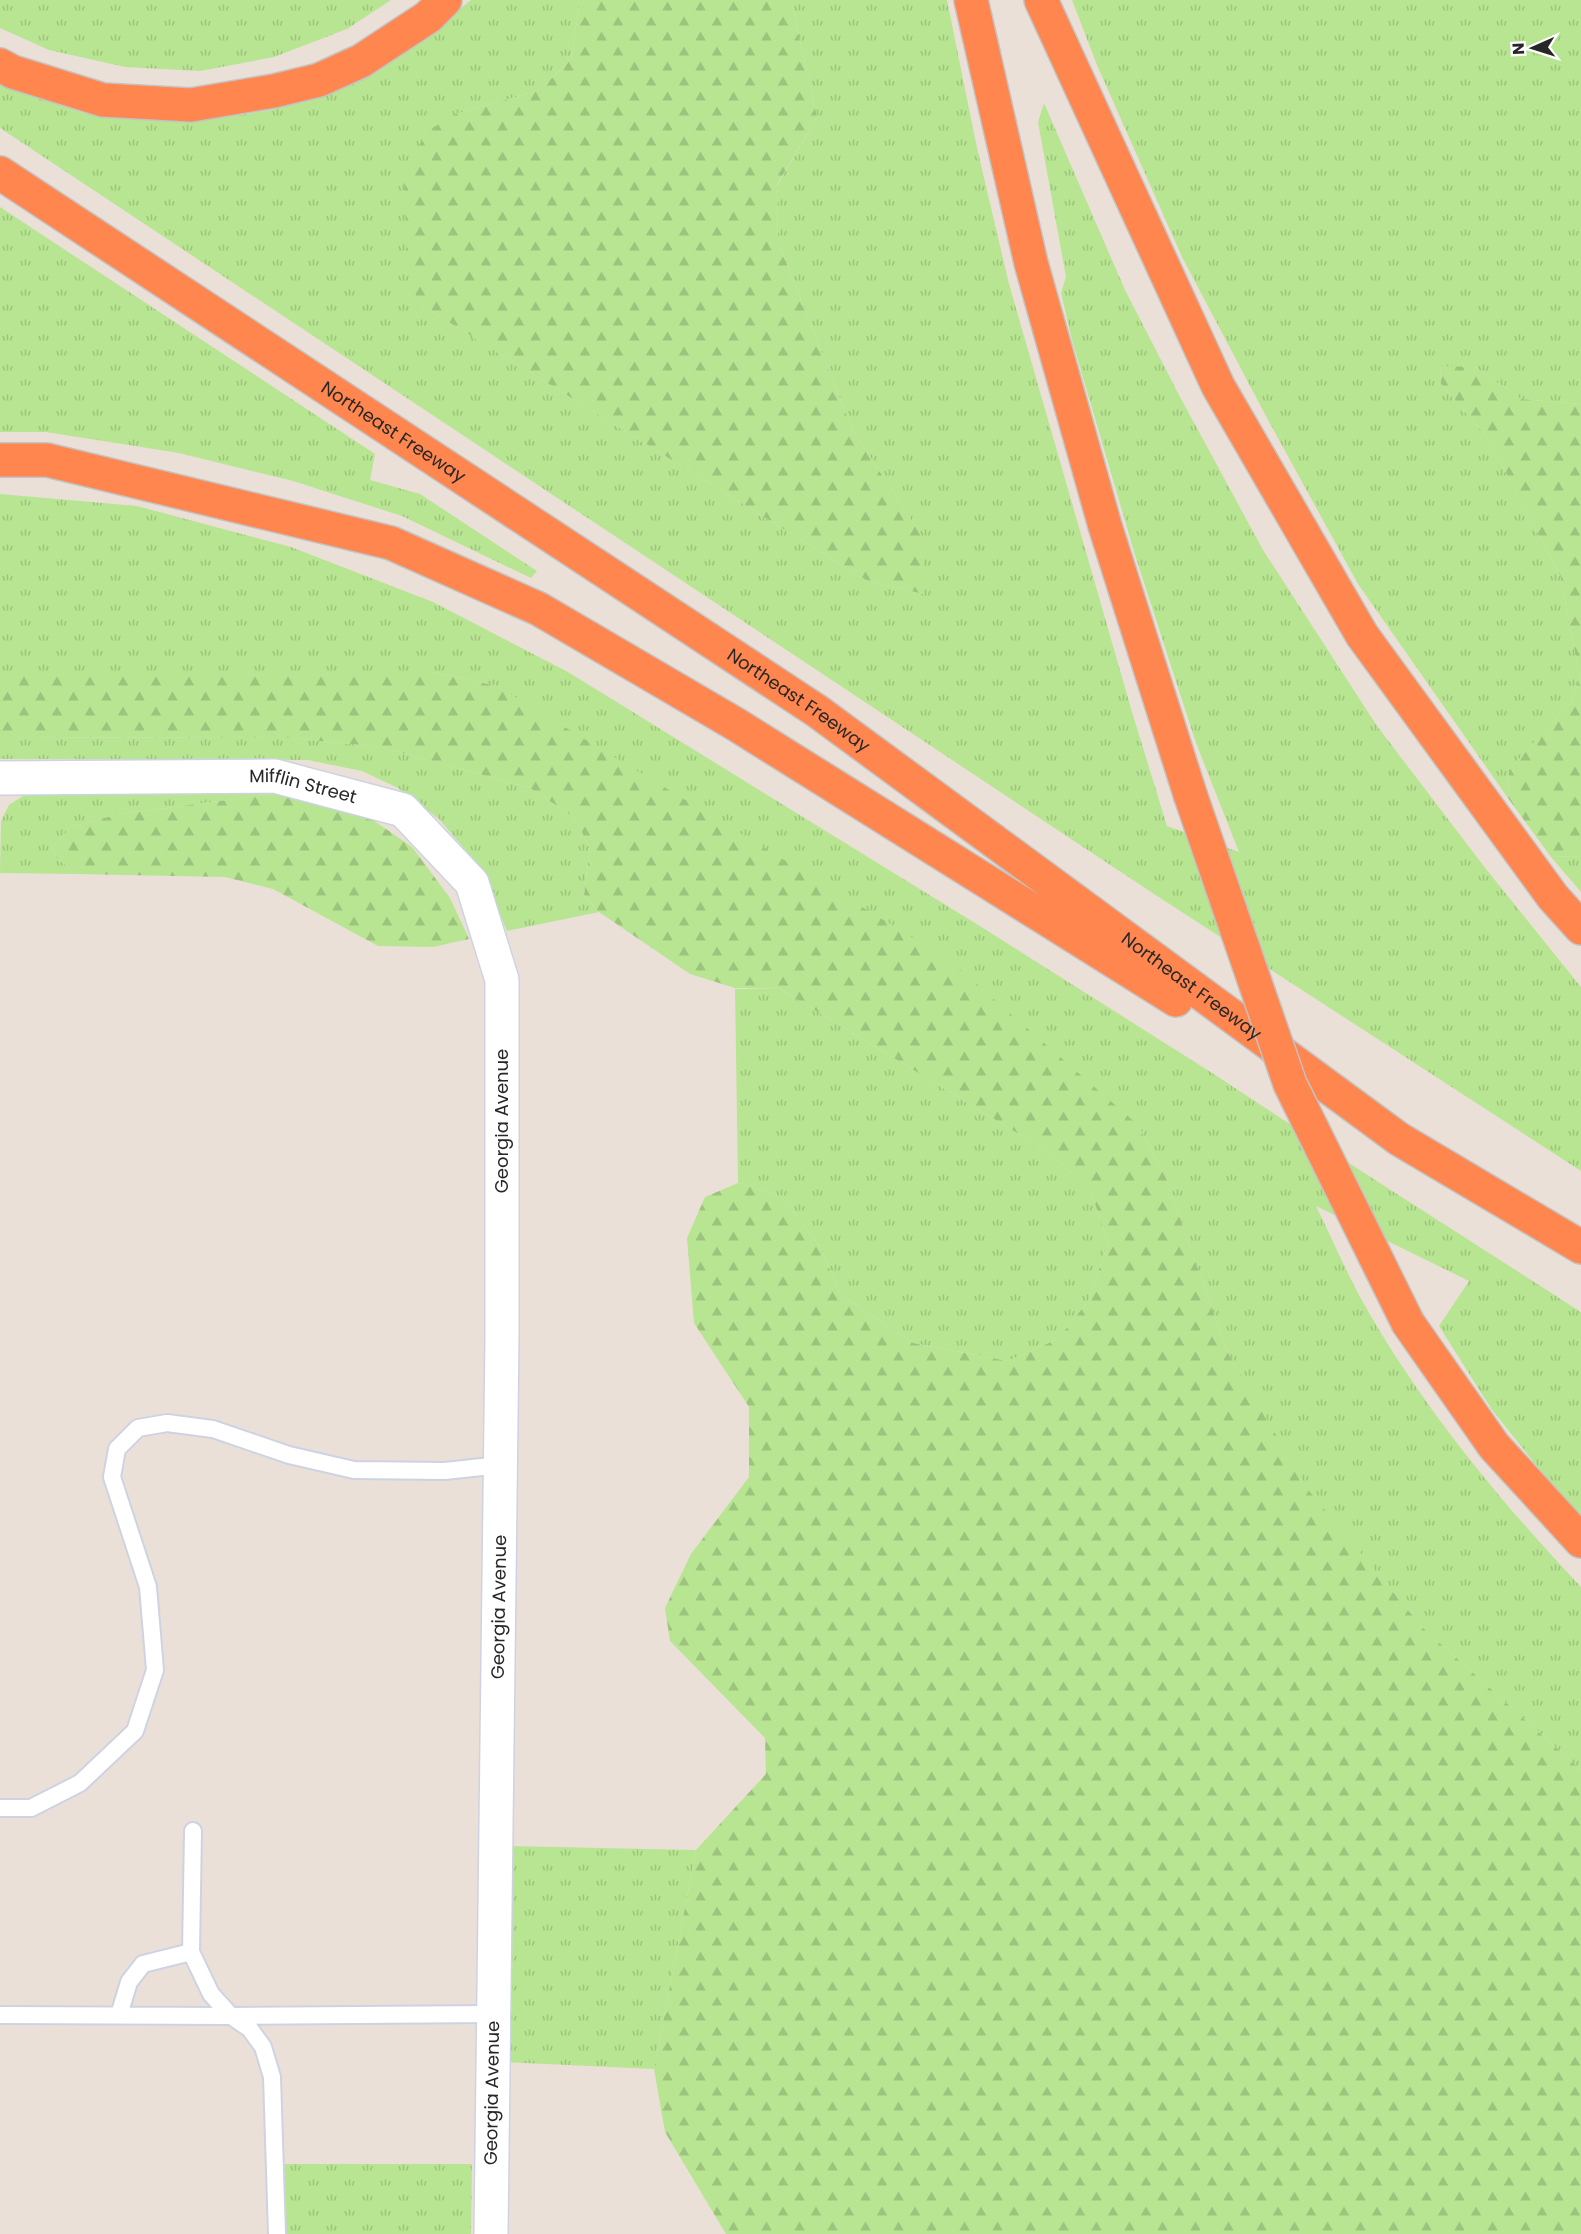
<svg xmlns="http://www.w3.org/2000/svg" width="1581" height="2234" font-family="Poppins,sans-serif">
<defs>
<pattern id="grass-tufts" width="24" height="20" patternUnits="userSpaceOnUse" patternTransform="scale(1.5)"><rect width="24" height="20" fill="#b7e591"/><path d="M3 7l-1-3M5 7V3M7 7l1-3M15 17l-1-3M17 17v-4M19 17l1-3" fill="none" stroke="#9dc47d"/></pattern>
<pattern id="forest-firs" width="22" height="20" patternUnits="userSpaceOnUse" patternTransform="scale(1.5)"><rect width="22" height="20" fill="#b7e591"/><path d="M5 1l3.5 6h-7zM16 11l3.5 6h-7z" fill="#9dc47d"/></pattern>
</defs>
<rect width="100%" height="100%" fill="#ebe0d8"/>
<!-- grass -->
<path fill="url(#grass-tufts)" d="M0,0H391L347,29L274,57L200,71L125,67L49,50L0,28Z
M471,0H580L571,59L540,90L456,114L418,303L866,580L923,594V538L852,429L778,242L777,186L817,117L791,0H947L977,148L1009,284L1132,712L1167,826L1239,852L1196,743L1135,555L1072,340L1061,293L1066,277L1038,122L1044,103L1125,290L1179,395L1263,550L1377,726L1486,869L1581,987V1171L1151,892L0,128V84L83,113L148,120L200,121L272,110L325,93L402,54Z
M1072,0H1581V404L1521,399L1475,367H1440L1441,384L1487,437L1560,575L1580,679L1569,705L1509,770L1508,798L1358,584L1267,418L1182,257L1097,65Z
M0,207L375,454L370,480L420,494L537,571L531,578L402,516L293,481L179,453L46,432H0Z
M0,494L137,506L291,547L433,602L568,672L983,928L1209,1071L1372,1178L1581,1312V1518L1562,1497L1492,1410L1439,1326L1469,1281L1316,1206C1331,1236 1344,1267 1360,1297C1419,1403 1498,1499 1581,1587V1770L1422,1627L1308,1491L1227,1351L1166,1178L1138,1125L497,686L426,671H0Z
M0,737L291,738L381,747L530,788L574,817L590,848L584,895L599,912L507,931L479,866L439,819L398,788L362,771L308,760L0,759Z
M29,792L273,794L119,814L71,827L53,847L56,857L76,874L0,873L1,821L9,805Z
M1581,856V892L1551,857Z
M735,989H780L1047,1151L1090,1189L1108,1242L1089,1300L1058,1339L1008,1361L913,1343L841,1295L819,1245L781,1196L738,1183Z
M507,1846L696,1850L654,2069L504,2062Z
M281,2164H472L471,2234H284Z"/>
<!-- forest -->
<path fill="url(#forest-firs)" d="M580,0H791L817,117L777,185L778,242L852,429L923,538V594L866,580L418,303L407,264L404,176L426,132L456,114L540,90L571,59Z
M1440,366L1475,367L1521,399L1581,404V856L1551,857L1508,798L1509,770L1569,705L1580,679L1560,575L1487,437L1441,384Z
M0,671H426L497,686L948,959L1138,1125L1166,1178L1227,1351L1309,1491L1422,1627L1581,1770V2234H726L665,2132L654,2069L696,1850L766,1774L765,1738L670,1641L665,1608L691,1554L749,1477V1407L694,1323L687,1238L705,1197L738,1183L781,1196L819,1245L841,1295L913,1343L1008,1361L1058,1339L1089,1300L1108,1242L1090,1189L1047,1151L780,989L735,988L690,974L599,912L584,895L590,848L574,817L530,788L381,747L291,738L0,737Z
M273,794L321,800L373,820L412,847L450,898L469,939L433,947L378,946L273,889L225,877L76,874L56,857L53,847L71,827L119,814Z"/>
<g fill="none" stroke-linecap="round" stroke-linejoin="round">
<defs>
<path id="service" d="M0,1808H31L80,1783L135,1731L155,1670L148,1587L112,1477L117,1449L138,1428L167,1423L213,1429L289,1455L354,1470L445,1471L500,1465
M193,1831L191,1952L211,1994L231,2016L250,2029L263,2047L272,2077L277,2234
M0,2015L231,2016L493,2014
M119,2015L129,1982L143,1964L191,1952"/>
<g id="minor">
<path id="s1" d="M0,778L275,776L403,810L472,883L502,980V1336L491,2234"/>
</g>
<g id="motorway">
<path d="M971,0L1031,263L1105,526L1190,794"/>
<path d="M1041,0L1218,386L1362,635L1553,897L1581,928"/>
<path d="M0,65L13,72L103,100L191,105L274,91L319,80L361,61L428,17L445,0"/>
<path id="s2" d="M0,173L817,711L1399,1139L1581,1247"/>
<path d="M0,460H47L391,543L539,609L737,725L1176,1000"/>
<path d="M1408,1323L1494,1446L1581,1541"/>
</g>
</defs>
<!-- service casing -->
<use href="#service" stroke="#cdd3e2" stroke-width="20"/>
<!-- minor casing -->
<use href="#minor" stroke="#cdd3e2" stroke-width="36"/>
<!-- motorway casing -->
<use href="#motorway" stroke="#c3c3c3" stroke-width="36"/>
<!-- service -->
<use href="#service" stroke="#fff" stroke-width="16"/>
<!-- minor -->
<use href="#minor" stroke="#fff" stroke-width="33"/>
<!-- motorway -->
<use href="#motorway" stroke="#ff864f" stroke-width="33"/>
<defs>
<path id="motorway-bridge" d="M1190,794L1290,1084L1408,1323"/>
</defs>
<!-- motorway-bridge casing -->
<use href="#motorway-bridge" stroke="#c3c3c3" stroke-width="36" stroke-linecap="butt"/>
<!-- motorway-bridge -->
<use href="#motorway-bridge" stroke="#ff864f" stroke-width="33"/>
</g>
<g text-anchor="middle" stroke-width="4.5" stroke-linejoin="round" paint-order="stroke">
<!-- street labels -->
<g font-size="18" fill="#272727" stroke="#fff">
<text dy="6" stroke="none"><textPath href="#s2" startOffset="471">Northeast Freeway</textPath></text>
<text dy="6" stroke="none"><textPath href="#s2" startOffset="957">Northeast Freeway</textPath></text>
<text dy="6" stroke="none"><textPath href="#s1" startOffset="304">Mifflin Street</textPath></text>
<text dy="6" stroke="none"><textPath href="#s2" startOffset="1443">Northeast Freeway</textPath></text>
<text transform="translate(502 1121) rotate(-90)" y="6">Georgia Avenue</text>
<text transform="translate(499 1607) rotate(-89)" y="6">Georgia Avenue</text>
<text transform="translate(492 2093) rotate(-89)" y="6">Georgia Avenue</text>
</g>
</g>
<!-- north arrow -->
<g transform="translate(1533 48) rotate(267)" stroke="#ffffff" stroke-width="4.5" paint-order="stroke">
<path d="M0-4.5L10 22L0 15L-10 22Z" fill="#272727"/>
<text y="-9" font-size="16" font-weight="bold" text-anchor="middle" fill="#272727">N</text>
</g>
</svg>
